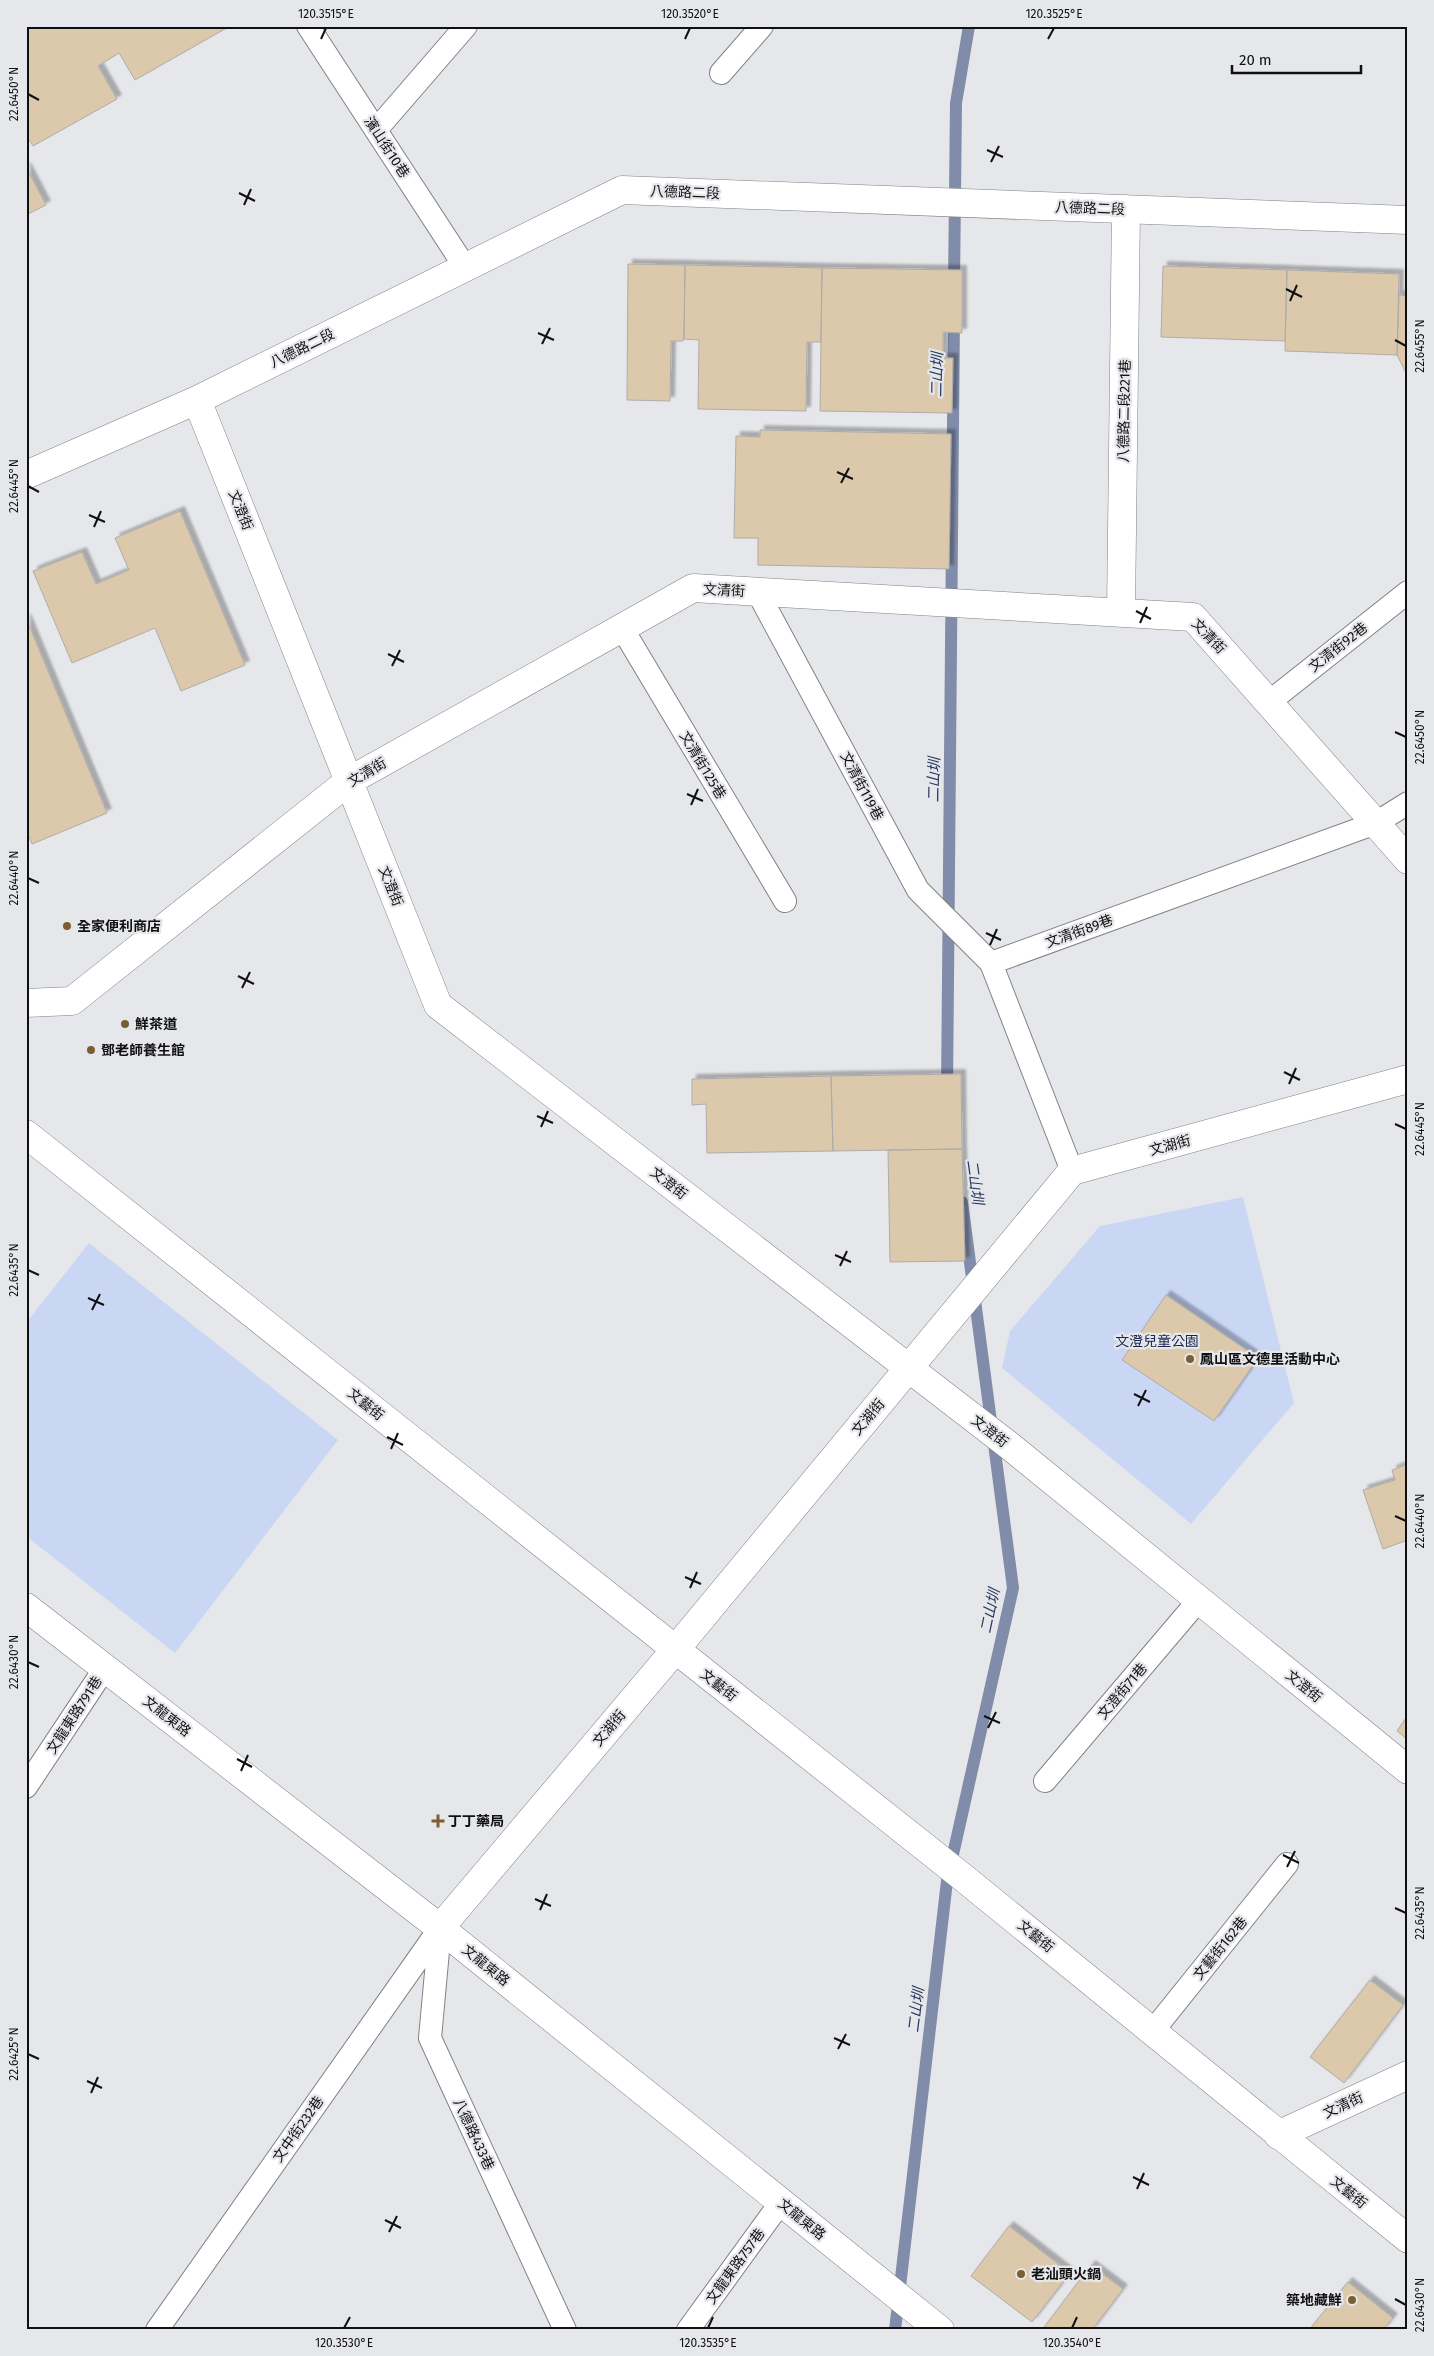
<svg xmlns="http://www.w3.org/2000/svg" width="1434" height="2356" font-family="'Fira Sans','Noto Sans TC',sans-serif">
<defs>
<filter id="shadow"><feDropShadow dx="4.5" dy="-4.5" stdDeviation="1" flood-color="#0004"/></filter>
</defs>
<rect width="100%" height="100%" fill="#e6e7ea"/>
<!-- green -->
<path fill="#c9d7f5" d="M1243,1197L1294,1403L1191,1524L1002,1368L1010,1331L1100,1226Z
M89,1243L338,1440L175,1653L26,1536V1323Z"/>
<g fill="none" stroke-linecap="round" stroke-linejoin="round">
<!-- stream -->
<path stroke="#808ca9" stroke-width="12" d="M954,285L956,103L969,26
M947,1090L954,315
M895,2330L947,1881L1013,1588L962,1202"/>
</g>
<!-- building -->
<path fill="#dcc8aa" stroke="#aeaca9" filter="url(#shadow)" d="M26,26L66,27L230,26L135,80L119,53L98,66L117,99L33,146L26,135Z
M26,167L46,205L26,215Z
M628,264L685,265L684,339L683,341H671L670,401L627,400Z
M685,265L822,268L821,342H807L806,411L698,409L699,340L684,339Z
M1163,266L1287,270L1285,341L1161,337Z
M822,268L962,270V333L943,332V358H953L952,413L820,411Z
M1287,270L1399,274L1397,355L1285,351Z
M1399,295L1408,296V377L1397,355Z
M760,430L951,434L949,569L758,565V538H734L736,436L760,437Z
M180,511L245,665L181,691L155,628L72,663L33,571L82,552L96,584L129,570L115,538Z
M26,618L107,813L32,844L26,829Z
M961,1074L962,1149L833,1151L831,1076Z
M831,1076L833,1151L707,1153L706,1104L692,1105V1079Z
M962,1149L965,1261L890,1262L888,1150Z
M1166,1295L1258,1358L1214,1421L1122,1360Z
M1408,1464V1540L1383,1549L1363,1490L1395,1480L1392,1470Z
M1408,1715V1740L1397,1731Z
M1370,1980L1403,2005L1344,2083L1310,2057Z
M1009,2226L1070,2273L1032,2322L971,2276Z
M1091,2265L1123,2289L1092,2330H1042Z
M1348,2282L1393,2318L1383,2330H1309Z"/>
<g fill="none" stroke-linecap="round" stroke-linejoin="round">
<defs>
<path id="service" d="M308,26L465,267
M721,73L762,26
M376,130L466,26
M757,591L918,890L991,963
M622,628L785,901
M1269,702L1408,592
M1072,1171L991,963L1376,823L1408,803
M1045,1781L1198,1601
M26,1787L105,1668
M440,1929L430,2038L565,2330
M1152,2032L1287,1864
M157,2330L440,1928
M688,2330L781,2202"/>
<path id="minor" d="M197,400L438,1005L1011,1447L1408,1770
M26,475L197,400L622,190L1408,220
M1121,612L1126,209
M26,1003L72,1001L349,781L693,588L1193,617L1408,860
M26,1134L960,1875L1408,2239
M440,1928L675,1650L1072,1171L1408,1079
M1278,2135L1408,2075"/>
<path id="tertiary" d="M26,1607L440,1928L940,2330"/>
</defs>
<!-- service casing -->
<use href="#service" stroke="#808284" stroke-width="24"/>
<!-- minor casing -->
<use href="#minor" stroke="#808284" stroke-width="29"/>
<!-- tertiary casing -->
<use href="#tertiary" stroke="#808284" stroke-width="29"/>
<!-- service -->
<use href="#service" stroke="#fff" stroke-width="22"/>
<!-- minor -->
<use href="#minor" stroke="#fff" stroke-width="28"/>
<!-- tertiary -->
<use href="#tertiary" stroke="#fff" stroke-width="28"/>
</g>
<!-- ticks -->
<path fill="none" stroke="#101011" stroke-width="2" d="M321,39L326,28M685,39L690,28M1048,39L1054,28M28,94L39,100M987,150L1003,157M991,162L999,146M239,193L255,201M244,205L251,189M1286,289L1302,297M1290,301L1297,285M538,333L554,340M1395,340L1406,346M542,344L550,328M837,472L853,479M841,483L849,468M28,486L39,492M89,515L105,522M94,527L101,511M1136,611L1151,619M1140,623L1147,607M388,654L404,662M392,666L400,650M1395,732L1406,737M687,794L703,801M691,805L698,789M28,878L39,883M986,933L1001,940M990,945L997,929M238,976L254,984M242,988L250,972M1284,1072L1300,1080M1289,1084L1296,1068M537,1116L553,1123M1395,1124L1406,1129M541,1127L548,1111M835,1255L851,1262M840,1266L847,1251M28,1270L39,1275M88,1298L104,1305M92,1310L100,1294M1134,1394L1150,1402M1138,1406L1146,1390M387,1437L403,1445M391,1449L398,1433M1395,1516L1406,1521M685,1577L701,1584M690,1588L697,1572M28,1662L39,1667M984,1716L1000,1723M988,1728L996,1712M237,1759L252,1767M241,1771L248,1755M1283,1855L1299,1863M1287,1867L1295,1851M535,1899L551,1906M1395,1908L1406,1913M540,1910L547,1894M834,2038L850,2045M838,2049L846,2034M28,2054L39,2059M87,2081L102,2088M91,2093L98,2077M1133,2177L1149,2185M1137,2189L1144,2173M385,2220L401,2228M389,2232L397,2216M1395,2299L1406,2305M344,2328L350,2317M708,2328L713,2317M1072,2328L1077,2317"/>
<!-- markers -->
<g fill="#7b5f32" stroke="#e6e7ea" stroke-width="2">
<circle cx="67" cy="926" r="5"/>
<circle cx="125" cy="1024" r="5"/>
<circle cx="91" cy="1050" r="5"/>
<circle cx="1190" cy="1359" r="5"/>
<path d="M435.5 1813.5h5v5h5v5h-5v5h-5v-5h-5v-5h5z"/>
<circle cx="1021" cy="2274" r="5"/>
<circle cx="1352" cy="2300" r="5"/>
</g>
<g text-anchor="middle" stroke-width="4.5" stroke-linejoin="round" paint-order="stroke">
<!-- street labels -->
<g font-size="14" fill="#101011" stroke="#e6e7ea">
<text transform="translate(387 147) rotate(57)" y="5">濱山街10巷</text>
<text transform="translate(685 192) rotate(2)" y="5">八德路二段</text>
<text transform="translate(1090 208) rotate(2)" y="5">八德路二段</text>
<text transform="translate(302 348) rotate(-26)" y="5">八德路二段</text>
<text transform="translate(1124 411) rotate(-89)" y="5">八德路二段221巷</text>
<text transform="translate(241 510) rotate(68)" y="5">文澄街</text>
<text transform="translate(724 590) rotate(3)" y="5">文清街</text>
<text transform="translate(1209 636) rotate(46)" y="5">文清街</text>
<text transform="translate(1338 647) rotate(-38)" y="5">文清街92巷</text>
<text transform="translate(703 765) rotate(59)" y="5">文清街125巷</text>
<text transform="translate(367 772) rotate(-31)" y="5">文清街</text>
<text transform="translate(862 786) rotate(62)" y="5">文清街119巷</text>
<text transform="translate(391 886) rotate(68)" y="5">文澄街</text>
<text transform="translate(1079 931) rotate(-20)" y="5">文清街89巷</text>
<text transform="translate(1170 1145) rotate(-15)" y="5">文湖街</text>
<text transform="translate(669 1183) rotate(38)" y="5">文澄街</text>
<text transform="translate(366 1404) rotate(39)" y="5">文藝街</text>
<text transform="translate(868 1417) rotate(-50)" y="5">文湖街</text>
<text transform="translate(990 1431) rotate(38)" y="5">文澄街</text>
<text transform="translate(719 1685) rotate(38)" y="5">文藝街</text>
<text transform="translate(1304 1686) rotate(39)" y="5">文澄街</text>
<text transform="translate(1122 1691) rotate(-50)" y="5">文澄街71巷</text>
<text transform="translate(74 1715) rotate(-57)" y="5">文龍東路791巷</text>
<text transform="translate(167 1716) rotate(38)" y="5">文龍東路</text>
<text transform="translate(609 1728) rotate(-50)" y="5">文湖街</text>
<text transform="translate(1036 1936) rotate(39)" y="5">文藝街</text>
<text transform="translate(1220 1948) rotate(-51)" y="5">文藝街162巷</text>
<text transform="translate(486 1965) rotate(39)" y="5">文龍東路</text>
<text transform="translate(1343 2105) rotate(-25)" y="5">文清街</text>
<text transform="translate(298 2129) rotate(-55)" y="5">文中街232巷</text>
<text transform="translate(474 2134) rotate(65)" y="5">八德路433巷</text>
<text transform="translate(1349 2192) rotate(39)" y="5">文藝街</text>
<text transform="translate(802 2219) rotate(39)" y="5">文龍東路</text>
<text transform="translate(735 2266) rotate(-54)" y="5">文龍東路757巷</text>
</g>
<!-- poi labels -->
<g font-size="14" font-weight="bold" fill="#101011" stroke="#e6e7ea" text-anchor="start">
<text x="77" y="931">全家便利商店</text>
<text x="135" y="1029">鮮茶道</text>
<text x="101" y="1055">鄧老師養生館</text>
<text x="1200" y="1364">鳳山區文德里活動中心</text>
<text x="448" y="1826">丁丁藥局</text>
<text x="1031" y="2279">老汕頭火鍋</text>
<text x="1342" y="2305" text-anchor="end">築地藏鮮</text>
</g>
<!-- park labels -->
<g font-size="14" fill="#19274f" stroke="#e6e7ea">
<text x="1157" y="1346">文澄兒童公園</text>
</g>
<!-- water labels -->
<g font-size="15" font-style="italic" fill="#283861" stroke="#e6e7ea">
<text transform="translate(937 375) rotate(-89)" y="5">二山圳</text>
<text transform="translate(934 780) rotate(-89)" y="5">二山圳</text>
<text transform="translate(975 1182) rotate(82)" y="5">二山圳</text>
<text transform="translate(990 1611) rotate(-78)" y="5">二山圳</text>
<text transform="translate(916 2010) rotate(-83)" y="5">二山圳</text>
</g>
</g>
<!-- border -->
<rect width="1434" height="2356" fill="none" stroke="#e6e7ea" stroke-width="55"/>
<!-- scale -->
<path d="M1232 65v8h129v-8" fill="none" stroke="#101011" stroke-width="2.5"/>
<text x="1239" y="65" font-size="15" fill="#101011" stroke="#e6e7ea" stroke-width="4" paint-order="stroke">20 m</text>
<rect x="28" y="28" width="1378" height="2300" fill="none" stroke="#101011" stroke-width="2"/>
<g font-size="12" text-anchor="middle" fill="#101011">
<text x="326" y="18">120.3515°E</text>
<text x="690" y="18">120.3520°E</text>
<text x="1054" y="18">120.3525°E</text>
<text transform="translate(14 94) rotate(-90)" y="4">22.6450°N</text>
<text transform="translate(1420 346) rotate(-90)" y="4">22.6455°N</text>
<text transform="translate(14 486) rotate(-90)" y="4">22.6445°N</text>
<text transform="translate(1420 737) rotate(-90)" y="4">22.6450°N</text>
<text transform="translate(14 878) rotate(-90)" y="4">22.6440°N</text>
<text transform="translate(1420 1129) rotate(-90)" y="4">22.6445°N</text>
<text transform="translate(14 1270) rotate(-90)" y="4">22.6435°N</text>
<text transform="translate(1420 1521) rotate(-90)" y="4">22.6440°N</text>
<text transform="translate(14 1662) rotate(-90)" y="4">22.6430°N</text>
<text transform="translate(1420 1913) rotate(-90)" y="4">22.6435°N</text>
<text transform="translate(14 2054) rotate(-90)" y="4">22.6425°N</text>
<text transform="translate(1420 2305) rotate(-90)" y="4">22.6430°N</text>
<text x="344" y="2347">120.3530°E</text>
<text x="708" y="2347">120.3535°E</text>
<text x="1072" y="2347">120.3540°E</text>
</g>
</svg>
